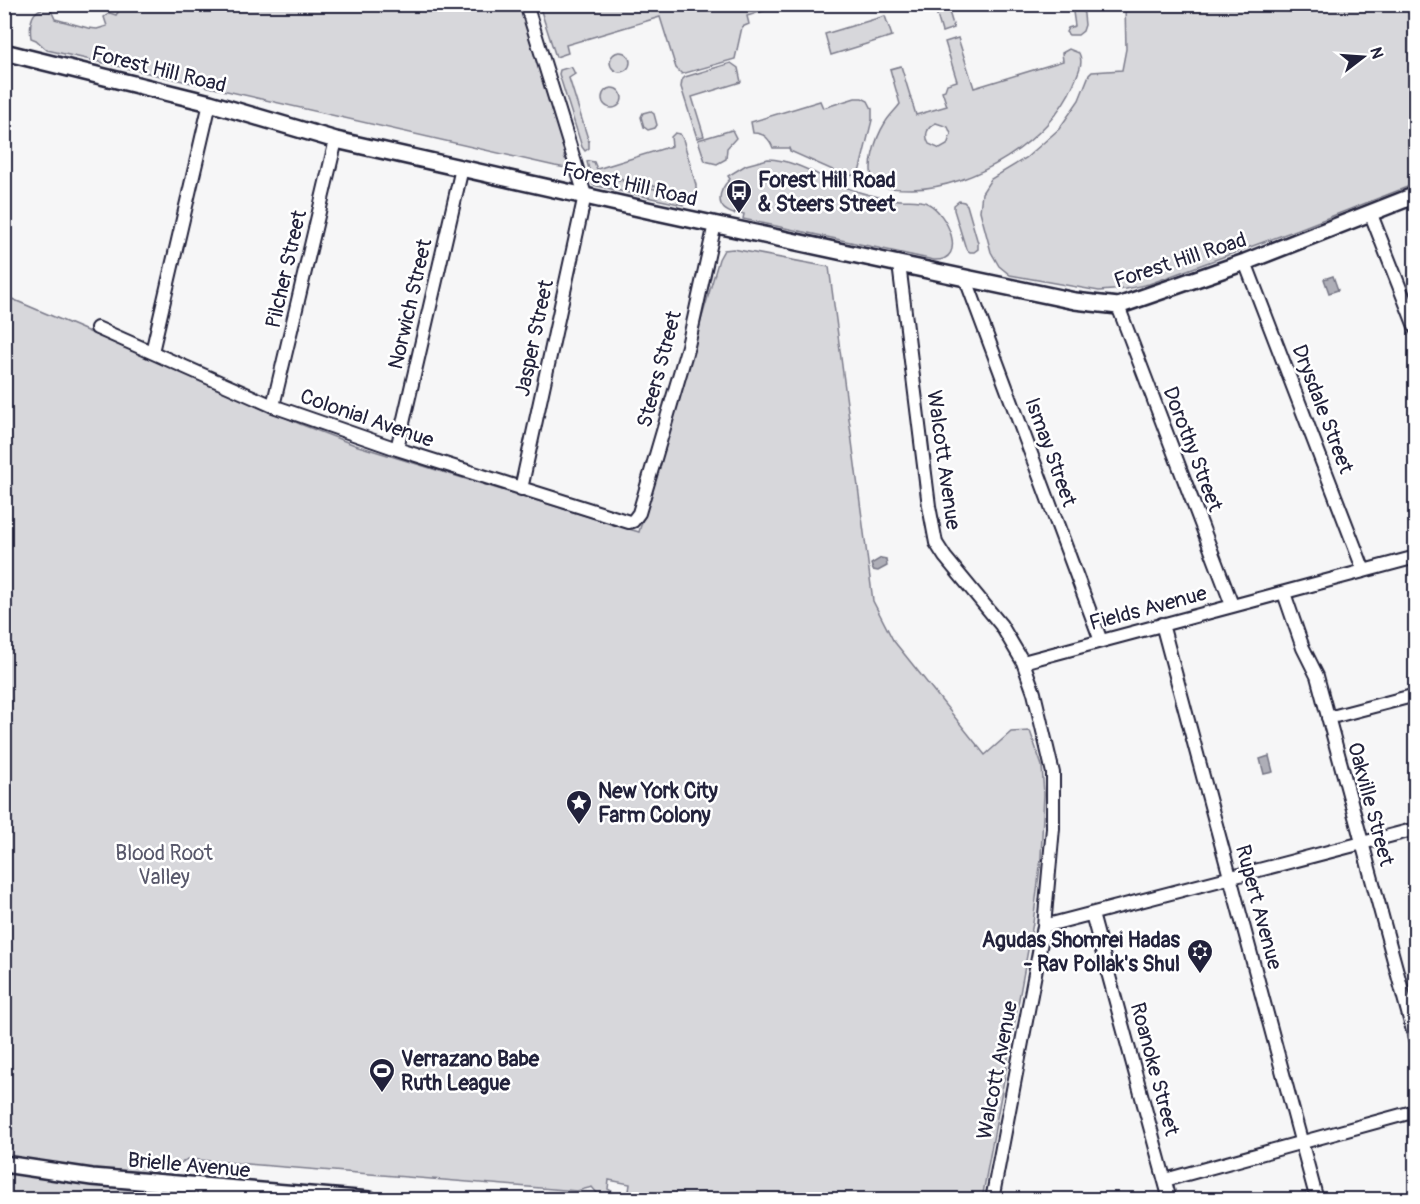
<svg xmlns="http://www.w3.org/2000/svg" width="1420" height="1204" font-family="Pangolin,sans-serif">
<rect width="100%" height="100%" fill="#f6f6f7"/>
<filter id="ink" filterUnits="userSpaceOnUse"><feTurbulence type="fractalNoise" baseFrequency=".0167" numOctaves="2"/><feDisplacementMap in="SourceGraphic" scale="12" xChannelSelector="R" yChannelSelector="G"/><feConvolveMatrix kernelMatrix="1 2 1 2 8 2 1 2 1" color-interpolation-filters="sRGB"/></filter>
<g filter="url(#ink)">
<!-- green -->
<path fill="#d7d7db" stroke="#7c7c8b" stroke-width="1.5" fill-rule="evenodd" d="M117,4L521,5L567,155L564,156L565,159L568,160V166L566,168L555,166L47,50L36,40L31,38C29,23 31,7 50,8L55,19L88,28L97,29L107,26L104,17L110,13L116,15L121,8Z
M539,5V4L783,5L747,16L749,24L742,27L735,59L682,74L676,68L660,17L566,45L568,53L556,57Z
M934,5H947L954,28L942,32Z
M1072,5H1083L1085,25L1083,31L1078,35H1069L1066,32L1068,28L1075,26Z
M1125,5H1415V184L1299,229L1149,284L1126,289L1099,291L1010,275L999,266L991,252L980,211L982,193L991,179L1026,158L1059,129L1079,100L1089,75L1092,72L1122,70L1126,49Z
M885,16L892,36L831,55L825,34Z
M958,38L974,88L1063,61L1062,53L1069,49L1079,53C1084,63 1078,73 1074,83C1050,141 973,188 912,189C900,189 886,189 875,184C865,169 876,137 885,123C889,116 895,111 900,104L890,69L901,66L916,115L947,106L942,91L945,90L947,84L957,81L945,42ZM936,123L948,127L951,134L947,145L940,149L929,144C924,135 927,127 936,123Z
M610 62a10 10 0 1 1 20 0a10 10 0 1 1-20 0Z
M731,63L738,68L741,82L692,97L704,136L697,138L681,87L682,80L685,77Z
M570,67L572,68L575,74L569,78L589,142V148L585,151L582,147L559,74L560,70Z
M602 98a10 10 0 1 1 20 0a10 10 0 1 1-20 0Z
M855,98H862L868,101L872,109V120L860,169L855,175L846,176L790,151L789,148H773C769,138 764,133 753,133L751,122L820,101L823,108Z
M650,111L654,114L657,125L655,128L648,130L644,127L641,117L643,113Z
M732,130L736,138L727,148L726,159L717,164L705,161L698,140Z
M675,133L680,134L683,139L696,185V196L611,176L590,173L587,162L589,161L594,162L597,169L672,146L671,137Z
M768,159C800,160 828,183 859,192C872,196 886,199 900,200C909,201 919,199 927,203C947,212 969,261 934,260L743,219L744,214L735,212L734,214C714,208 718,191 730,179L728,176L746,165Z
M590,175L615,179L691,198L693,200L683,205L593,185Z
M959,201L964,202L967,205L978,243V249L974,252H970L966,249L954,210V205Z
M733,249L829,267L873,601L893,640L985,755L1011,732L1030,731L1042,766L1044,794L1041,858L1033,923L982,1199L603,1200L592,1187L577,1191L187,1159C169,1173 142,1175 120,1174L5,1158V296L223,389L300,424L355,445L639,532L719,259L724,250ZM609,1180L630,1184L628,1198L613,1195V1192L608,1189Z
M5,1173L151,1191L154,1194V1200H5Z
M170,1194L258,1199H168Z"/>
<!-- water -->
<path fill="#aeaeb7" stroke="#767685" stroke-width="1.5" d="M1333,276L1338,290L1329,293L1324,279Z
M881,558L886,559L887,566L878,571L873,570L871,564Z
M1269,756L1273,772L1264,774L1260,759Z"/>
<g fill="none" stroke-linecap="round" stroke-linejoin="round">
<defs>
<path id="minor" d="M1370,212L1416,329
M1245,262L1364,571
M899,264L929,506L936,543L945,557L1001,625L1023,662L1034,693L1053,773V828L1044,926L992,1200
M965,277L1101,641
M1118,306L1232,605
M97,328L273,406L397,449L629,522L633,521L639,513L688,346L715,224
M152,352L210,103
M273,406L336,140
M397,449L462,168
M521,489L585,195L526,4
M1284,593L1303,648L1317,676L1416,1042
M1162,624L1317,1200
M1023,662L1416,557
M1328,718L1416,695
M1092,914L1170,1200
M1044,926L1416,829
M1165,1180L1416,1111"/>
<path id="tertiary" d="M4,52L210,103L336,140L652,211L899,264L1075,301L1118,306L1245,262L1416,195
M4,1164L92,1177L370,1200"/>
</defs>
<!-- minor casing -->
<use href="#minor" stroke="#22223b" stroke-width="16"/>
<!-- tertiary casing -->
<use href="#tertiary" stroke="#22223b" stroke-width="20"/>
<!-- minor -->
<use href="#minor" stroke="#fff" stroke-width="12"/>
<!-- tertiary -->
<use href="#tertiary" stroke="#fff" stroke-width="15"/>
</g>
</g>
<!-- icons -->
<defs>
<symbol id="bus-pin" viewBox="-11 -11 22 30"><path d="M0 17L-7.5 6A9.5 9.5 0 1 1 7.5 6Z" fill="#22223b" stroke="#fff"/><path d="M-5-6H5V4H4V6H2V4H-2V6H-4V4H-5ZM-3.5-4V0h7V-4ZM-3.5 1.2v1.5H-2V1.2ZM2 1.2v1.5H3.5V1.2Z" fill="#fff"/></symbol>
<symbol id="sight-pin" viewBox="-11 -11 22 30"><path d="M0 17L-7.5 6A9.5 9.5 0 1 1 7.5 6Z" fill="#22223b" stroke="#fff"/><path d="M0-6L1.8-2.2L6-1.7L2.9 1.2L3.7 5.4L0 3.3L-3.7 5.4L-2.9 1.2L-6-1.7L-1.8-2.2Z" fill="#fff"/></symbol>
<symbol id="synagogue-pin" viewBox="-11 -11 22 30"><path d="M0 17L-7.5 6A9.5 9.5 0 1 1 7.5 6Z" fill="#22223b" stroke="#fff"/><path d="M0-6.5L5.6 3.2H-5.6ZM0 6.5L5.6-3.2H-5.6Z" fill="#fff"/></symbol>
<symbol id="stadium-pin" viewBox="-11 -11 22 30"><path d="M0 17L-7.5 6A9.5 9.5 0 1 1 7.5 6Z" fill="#22223b" stroke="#fff"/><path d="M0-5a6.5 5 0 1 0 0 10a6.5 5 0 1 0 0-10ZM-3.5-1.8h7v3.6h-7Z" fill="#fff"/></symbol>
</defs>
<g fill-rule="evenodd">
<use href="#bus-pin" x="724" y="177" width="30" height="40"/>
<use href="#sight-pin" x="564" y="788" width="30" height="40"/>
<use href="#synagogue-pin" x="1185" y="937" width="30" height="40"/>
<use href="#stadium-pin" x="367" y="1056" width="30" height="40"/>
</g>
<g text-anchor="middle" stroke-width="5" stroke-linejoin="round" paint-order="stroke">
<!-- street labels -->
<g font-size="21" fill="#22223b" stroke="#fff">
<text transform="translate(159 69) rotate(14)" y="7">Forest Hill Road</text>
<text transform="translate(630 184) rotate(13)" y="7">Forest Hill Road</text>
<text transform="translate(1180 260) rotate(-18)" y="7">Forest Hill Road</text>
<text transform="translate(286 269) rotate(-77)" y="7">Pilcher Street</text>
<text transform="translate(410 304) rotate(-77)" y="7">Norwich Street</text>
<text transform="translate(534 338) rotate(-78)" y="7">Jasper Street</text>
<text transform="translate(659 369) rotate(-75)" y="7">Steers Street</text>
<text transform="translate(1323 409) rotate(69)" y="7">Drysdale Street</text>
<text transform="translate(367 418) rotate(19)" y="7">Colonial Avenue</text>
<text transform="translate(1193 449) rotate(69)" y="7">Dorothy Street</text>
<text transform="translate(1051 452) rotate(70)" y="7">Ismay Street</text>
<text transform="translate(944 460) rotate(82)" y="7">Walcott Avenue</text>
<text transform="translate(1148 608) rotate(-15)" y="7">Fields Avenue</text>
<text transform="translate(1371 804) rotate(75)" y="7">Oakville Street</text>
<text transform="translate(1259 907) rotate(75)" y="7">Rupert Avenue</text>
<text transform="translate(1155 1069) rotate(75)" y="7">Roanoke Street</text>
<text transform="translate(997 1070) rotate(-79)" y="7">Walcott Avenue</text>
<text transform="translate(189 1165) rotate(5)" y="7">Brielle Avenue</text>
</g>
<!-- poi labels -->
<g font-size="21" font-weight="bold" fill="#22223b" stroke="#fff" text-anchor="start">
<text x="758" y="187">Forest Hill Road<tspan x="758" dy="24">&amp; Steers Street</tspan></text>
<text x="598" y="798">New York City<tspan x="598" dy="24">Farm Colony</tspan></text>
<text x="1180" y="947" text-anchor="end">Agudas Shomrei Hadas<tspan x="1180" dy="24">- Rav Pollak's Shul</tspan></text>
<text x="401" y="1066">Verrazano Babe<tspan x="401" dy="24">Ruth League</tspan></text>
</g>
<!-- park labels -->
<g font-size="21" fill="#58586b" stroke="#fff">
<text x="164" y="860">Blood Root<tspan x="164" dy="24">Valley</tspan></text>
</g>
</g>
<!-- margin -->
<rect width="1420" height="1204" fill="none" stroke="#fff" stroke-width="24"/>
<rect x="12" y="12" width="1396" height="1180" fill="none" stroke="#22223b" stroke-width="2" filter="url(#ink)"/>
<!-- north arrow -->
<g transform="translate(1363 57) rotate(73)" stroke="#ffffff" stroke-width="4.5" paint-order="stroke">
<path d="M0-4.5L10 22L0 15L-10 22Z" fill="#22223b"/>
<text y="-9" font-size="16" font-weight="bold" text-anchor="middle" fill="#22223b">N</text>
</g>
</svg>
